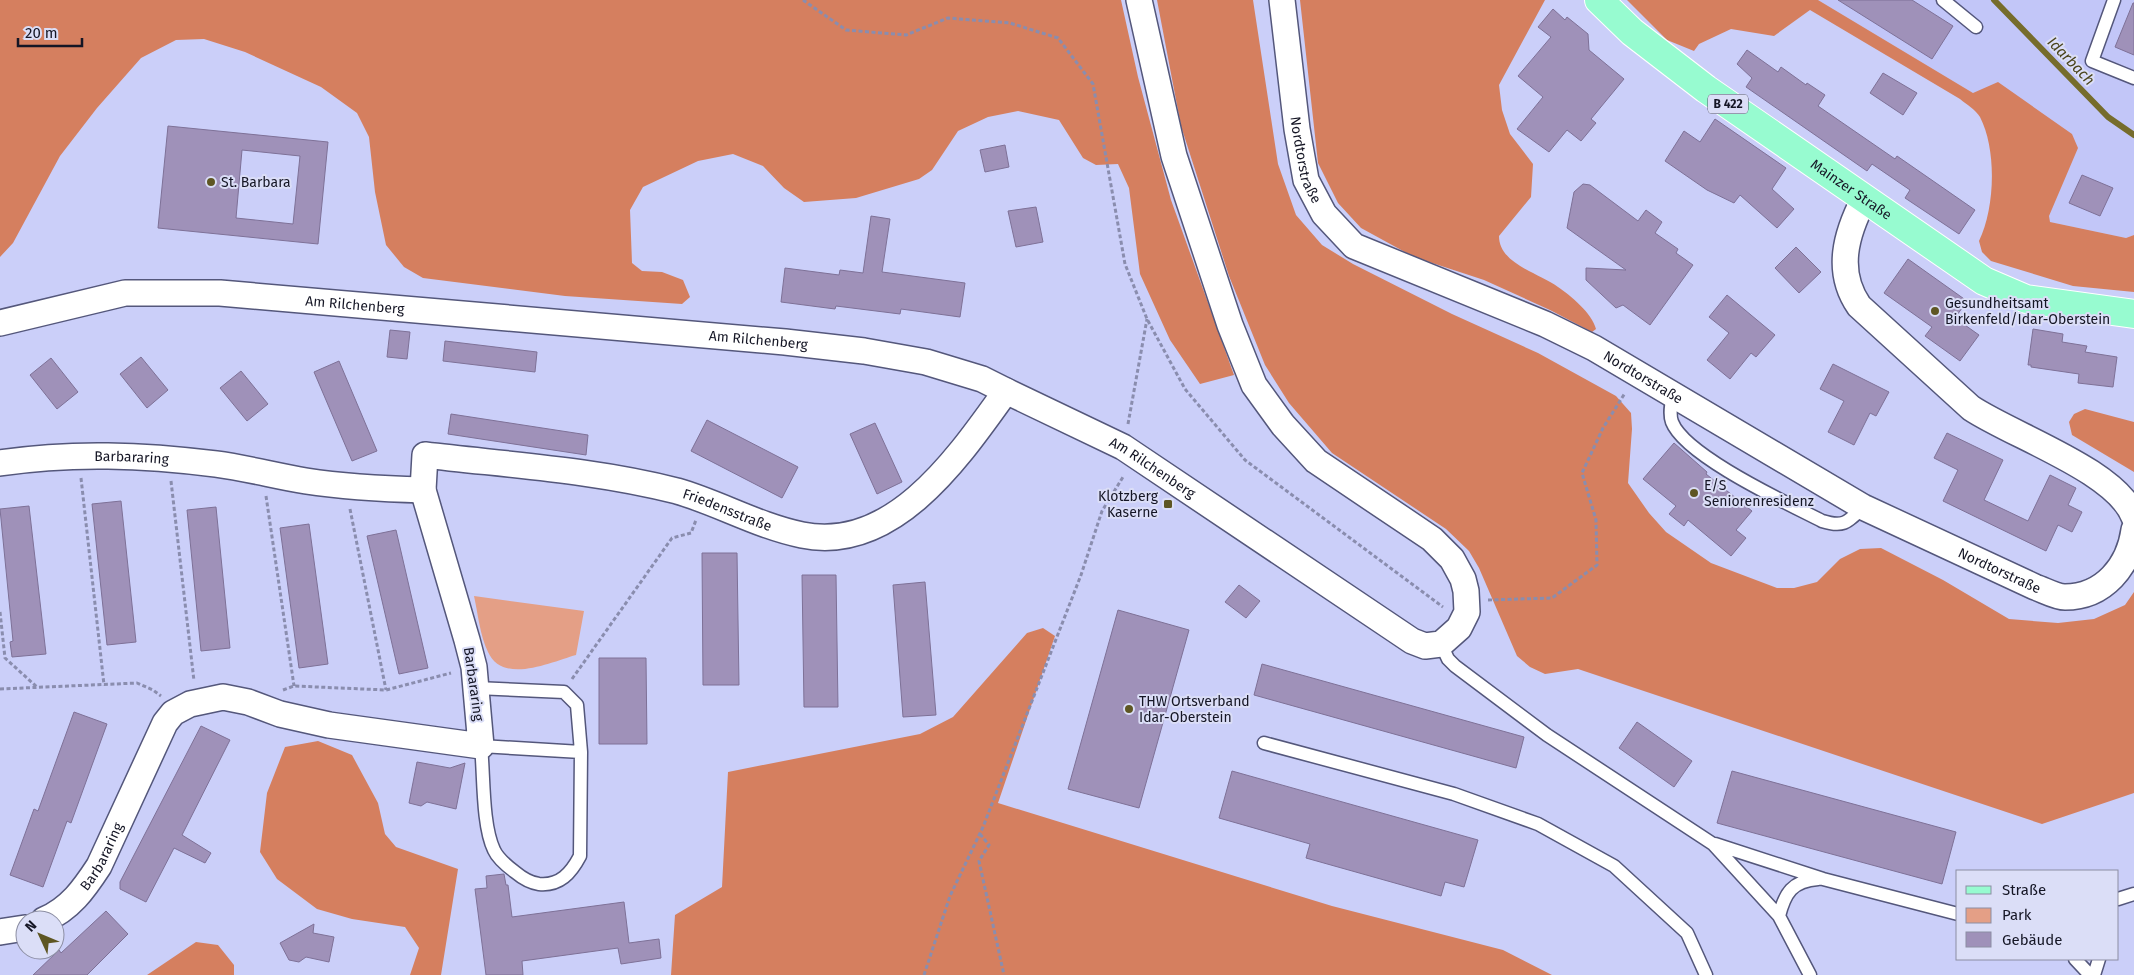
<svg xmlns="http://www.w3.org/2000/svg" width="2134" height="975" font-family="'Fira Sans',sans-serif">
<rect width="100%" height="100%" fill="#cbcff9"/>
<!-- built -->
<path fill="#c2c6f8" d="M1818,0H2134V235L2126,238L2050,222L1973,93Z"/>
<!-- green -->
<path fill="#e49f86" d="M474,596L584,611L576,655C551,662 503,685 488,652C480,636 478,614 474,596Z"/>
<!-- forest -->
<path fill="#d57f5f" d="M0,0H1121L1138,77L1171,200L1234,375L1200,384L1170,340L1140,274L1129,188L1118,164L1096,165L1083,158L1059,120L1018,111L988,117L958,131L932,170L919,179L856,198L804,202L784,188L763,166L733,154L698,161L643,187L630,210L632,263L642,271L662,272L683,280L690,297L682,304L565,296L423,278L404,267L386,245L375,192L369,137L357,113L321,87L245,52L204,39L176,40L141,58L97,108L60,156L13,243L0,257Z
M1157,0H1253L1278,164L1296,215L1322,245L1353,264L1452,314L1538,353L1616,396L1631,413L1632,429L1628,483L1649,513L1666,532L1711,563L1777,588H1794L1817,582L1840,559L1860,549L1881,548L1943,580L2009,619L2058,623L2094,619L2125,605L2134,592V793L2042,824L1578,669L1545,674L1530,667L1517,656L1479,568L1469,551L1446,529L1332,453L1289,403L1265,365L1229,276L1181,126Z
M1300,0H1545L1499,85L1502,110L1510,134L1533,164L1531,197L1499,236C1499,264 1539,273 1558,287C1571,296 1592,313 1596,329L1592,332L1550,310L1484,280L1414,257L1361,228L1338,203L1318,163Z
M1627,0H1818L1973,93L1998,82L2072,134L2078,148L2049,216L2050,222L2126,238L2134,235V292L2073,286L1991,261L1982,252L1979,241C1995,208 1997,150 1980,117C1976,110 1966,104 1960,99L1810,10L1774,36L1731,29L1699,44L1694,51L1667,40Z
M2085,409L2134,422V472L2072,435L2069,422L2074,414Z
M1043,628L1055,636L998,803L1332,906L1503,950L1552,975H671L675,915L722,887L728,772L920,734L953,717L1027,633Z
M318,741L352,755L378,803L385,834L396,847L458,869L441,975H410L419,948L405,927L352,919L317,909L277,879L260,852L267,793L285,747Z
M196,942L218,945L234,965V975H147Z"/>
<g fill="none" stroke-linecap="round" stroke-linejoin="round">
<!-- stream -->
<path stroke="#766c2c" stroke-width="6" d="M1994,0L2108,117L2134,135"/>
</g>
<!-- building -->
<path fill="#9f91b9" stroke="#7e7197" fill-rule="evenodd" d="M1838,0H1912L1953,26L1932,59Z
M2133,3H2134V55L2115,47Z
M1553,9L1565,20L1567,17L1588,34L1589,50L1624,79L1591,119L1596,123L1581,141L1567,130L1549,152L1517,129L1543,97L1518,76L1551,37L1538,27Z
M1747,50L1778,72L1781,67L1806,85L1807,83L1825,95L1818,106L1895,159L1897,156L1975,210L1959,234L1905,198L1910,190L1872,164L1867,171L1746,87L1752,78L1737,64Z
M1883,73L1917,93L1903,115L1870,93Z
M1715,119L1786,168L1772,189L1794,209L1777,228L1740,195L1734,203L1707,190L1665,161L1684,131L1700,142Z
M168,126L328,142L318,244L158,228ZM242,150L300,156L293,224L236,218Z
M1005,145L1009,167L985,172L980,150Z
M2082,175L2113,188L2100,216L2069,203Z
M1583,184L1590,185L1638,221L1646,210L1662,222L1655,233L1678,249L1676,253L1693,265L1650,325L1623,305L1616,308L1586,280V268L1626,270L1567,228L1574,192Z
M1036,207L1043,242L1016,247L1008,211Z
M871,216L890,219L882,272L965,283L960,317L901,309L900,314L836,306L835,309L781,302L785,268L839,275L840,270L863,273Z
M1796,247L1821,272L1799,293L1775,268Z
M1908,259L1967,301L1955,318L1979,335L1960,361L1925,336L1932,327L1884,293Z
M1727,295L1775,335L1756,357L1751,353L1730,379L1707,360L1729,333L1709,317Z
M2033,329L2063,334L2062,342L2087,346L2085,352L2117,357L2113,387L2078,383L2079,374L2031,367V365H2028Z
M390,330L410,332L407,359L387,357Z
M445,341L537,352L535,372L443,361Z
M141,357L168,390L147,408L120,374Z
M51,358L78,392L57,409L30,375Z
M339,361L377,451L352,461L314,372Z
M1833,364L1889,392L1876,416L1870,413L1854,445L1828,432L1844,401L1820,389Z
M241,371L268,404L247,421L220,388Z
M451,414L588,435L586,455L448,434Z
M707,420L798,467L782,498L691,451Z
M875,423L902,482L877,494L850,434Z
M1947,433L2003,460L1984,500L2028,521L2050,475L2076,488L2068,505L2082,512L2072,532L2058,525L2046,551L1943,501L1958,470L1934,458Z
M1674,443L1707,472L1706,474L1752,511L1736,530L1746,538L1731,556L1688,520L1684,526L1669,514L1676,506L1643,479Z
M121,501L136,642L107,645L92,504Z
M29,506L46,654L12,657L10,642L13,641L0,509Z
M216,507L230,648L201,651L187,510Z
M309,524L328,664L299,668L280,528Z
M396,530L428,668L399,674L367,536Z
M702,553H737L739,685H703Z
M802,575H836L838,707H804Z
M925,582L936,715L903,717L893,585Z
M1239,585L1260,601L1246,618L1225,602Z
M1118,610L1189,630L1139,808L1068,789Z
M599,658H646L647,744H599Z
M1262,664L1524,737L1516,768L1254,695Z
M74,712L107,724L71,823L67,821L43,887L10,875L34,809L38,811Z
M1637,722L1692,761L1674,787L1619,748Z
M201,726L230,740L182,835L211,853L205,863L174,848L146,902L120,889V882Z
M417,762L450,768L465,763L456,809L427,802L421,806L409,803Z
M1232,771L1478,840L1464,887L1445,882L1441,896L1306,858L1310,844L1219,818Z
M1732,771L1956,832L1942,884L1717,823Z
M504,874L506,885H508L512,917L624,902L629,943L659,939L661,958L621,964L618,948L522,961L523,975H486L475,889L487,888L486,876Z
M106,911L128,934L87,975H33L59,950L61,953Z
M314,924L313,933L334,937L329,962L306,957L299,962L289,960L280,943Z"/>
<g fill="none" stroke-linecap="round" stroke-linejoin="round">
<defs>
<path id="lane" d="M1943,0L1976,27
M2114,0L2092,61L2134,78
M1673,395C1671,404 1669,414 1672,422C1685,456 1789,504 1822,521C1844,528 1848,522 1863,507
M1441,644L1448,659L1455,666L1547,735L1713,844L1779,916L1810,975
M476,688L564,692L577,705L581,752L580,856C571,873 560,886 539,884C531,883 521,877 515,872C507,866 498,859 494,850C482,825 484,775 481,746L581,752
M1264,743L1454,794L1538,824L1614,866L1687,933L1706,975
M1715,844L1823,879L1958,914
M2118,899L2134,894
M1779,916C1785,893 1792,881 1818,879
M2075,959L2090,975
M2094,975L2099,959"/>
<g id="street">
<path id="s1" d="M1282,0L1297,129L1306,180L1324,214L1354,246L1545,324L1594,348L1863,507L2035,587C2044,590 2056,597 2065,597C2104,597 2129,566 2134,530"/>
<path d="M1864,199C1846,234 1835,271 1859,306L1971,408C2013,436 2117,471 2134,517"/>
<path id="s2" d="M0,323L125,293H220L785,342L864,351L926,362L982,379L1006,391L1123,447L1412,641L1425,646L1441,644L1459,628L1467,612L1466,591L1463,579L1452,559L1432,539L1316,461L1283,425L1254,385L1230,325L1174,156L1139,0"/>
<path id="s3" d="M0,463C73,452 143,455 216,464C246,468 276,476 306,481C345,487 384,489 423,490"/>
<path id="s4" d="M44,920C70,909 84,889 99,866L165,723L173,713L190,704L223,697L248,702L280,714L329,725L481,746L474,667L467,640L423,490L425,455C509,465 595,470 677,491C719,503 758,526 802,535C894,554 960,455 1006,391"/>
<path d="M0,932L25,928"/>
</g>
<g id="primary">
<path id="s5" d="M1599,0L1632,32L1706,89L1984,281L2026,299L2134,314"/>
</g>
</defs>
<!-- lane casing -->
<use href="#lane" stroke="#54577b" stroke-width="15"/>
<!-- street casing -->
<use href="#street" stroke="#54577b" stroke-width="28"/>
<!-- primary casing -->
<use href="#primary" stroke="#fff" stroke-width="30"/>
<!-- path -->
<path stroke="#8a8dae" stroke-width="3" stroke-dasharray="4 2.5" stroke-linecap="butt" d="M803,0L846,30L906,35L948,18L1010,23L1058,38L1093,84L1125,264L1147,319L1185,389L1245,460L1443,607
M1128,424L1147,319
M81,478L104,685
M171,481L194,681
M266,496L294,686
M350,509L386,690
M1488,600L1552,598L1597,565L1596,520L1582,473L1603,428L1625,393
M0,612L5,658L38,688
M572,679L672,538L691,533L696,520
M0,689L137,683L153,690L161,696
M283,690L294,686L386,690L451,673
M980,834L989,845L979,861L1004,975
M924,975L950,896L983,827L1081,575L1102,511L1123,477"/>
<!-- lane -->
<use href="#lane" stroke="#fff" stroke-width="12"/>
<!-- street -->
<use href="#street" stroke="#fff" stroke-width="25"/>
<!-- primary -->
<use href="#primary" stroke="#97fbd0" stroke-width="28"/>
</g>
<!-- markers -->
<g fill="#5e5623" stroke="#dbdef7" stroke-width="2">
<circle cx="211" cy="182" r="5"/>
<circle cx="1935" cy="311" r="5"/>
<circle cx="1694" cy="493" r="5"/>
<rect x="1163" y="499" width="10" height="10" rx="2.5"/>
<circle cx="1129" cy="709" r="5"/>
</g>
<g text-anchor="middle" stroke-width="4" stroke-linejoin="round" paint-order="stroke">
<!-- shield labels -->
<rect fill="#dbdef7" stroke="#505264" stroke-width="1" x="1708" y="94.5" width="40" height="19" rx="4"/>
<g font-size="12" font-weight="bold" fill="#151625">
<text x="1728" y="108">B 422</text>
</g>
<!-- street labels -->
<g font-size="14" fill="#151625" stroke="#dbdef7">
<text dy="5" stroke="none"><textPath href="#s1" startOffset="162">Nordtorstraße</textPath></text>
<text dy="5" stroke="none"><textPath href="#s5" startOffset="316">Mainzer Straße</textPath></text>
<text dy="5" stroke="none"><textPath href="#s2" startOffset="359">Am Rilchenberg</textPath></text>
<text dy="5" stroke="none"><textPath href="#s2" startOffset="764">Am Rilchenberg</textPath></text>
<text dy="5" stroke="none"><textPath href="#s1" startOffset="582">Nordtorstraße</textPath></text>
<text dy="5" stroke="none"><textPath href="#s3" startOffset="132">Barbararing</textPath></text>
<text dy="5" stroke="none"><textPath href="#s2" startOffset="1184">Am Rilchenberg</textPath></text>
<text dy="5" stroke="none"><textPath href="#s4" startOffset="1172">Friedensstraße</textPath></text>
<text dy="5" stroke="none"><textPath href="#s1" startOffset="988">Nordtorstraße</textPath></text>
<text transform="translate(474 684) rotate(82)" y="5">Barbararing</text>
<text dy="5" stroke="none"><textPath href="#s4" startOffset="88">Barbararing</textPath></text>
</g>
<!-- poi labels -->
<g font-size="14" fill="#151625" stroke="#dbdef7" text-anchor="start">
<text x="221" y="187">St. Barbara</text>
<text x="1945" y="308">Gesundheitsamt<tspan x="1945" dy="16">Birkenfeld/Idar-Oberstein</tspan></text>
<text x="1704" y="490">E/S<tspan x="1704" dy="16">Seniorenresidenz</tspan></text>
<text x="1158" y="501" text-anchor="end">Klotzberg<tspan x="1158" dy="16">Kaserne</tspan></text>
<text x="1139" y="706">THW Ortsverband<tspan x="1139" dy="16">Idar-Oberstein</tspan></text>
</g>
<!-- water labels -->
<g font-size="15" font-style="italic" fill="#4a441c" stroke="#dbdef7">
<text transform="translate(2071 61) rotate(46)" y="5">Idarbach</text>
</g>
</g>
<!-- legend -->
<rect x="1956" y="870" width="162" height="90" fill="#dbdef7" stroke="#8c8ea3"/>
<rect x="1966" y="886" width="25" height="8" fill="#97fbd0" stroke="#8c8ea3"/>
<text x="2002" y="895" font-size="15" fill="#151625">Straße</text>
<rect x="1966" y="908" width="25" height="15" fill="#e49f86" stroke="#8c8ea3"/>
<text x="2002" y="920" font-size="15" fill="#151625">Park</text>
<rect x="1966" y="932" width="25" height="15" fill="#9f91b9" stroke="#8c8ea3"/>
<text x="2002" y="945" font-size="15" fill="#151625">Gebäude</text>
<!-- north arrow -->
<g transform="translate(40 935) rotate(314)"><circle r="24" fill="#dbdef7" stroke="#8c8ea3"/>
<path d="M0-4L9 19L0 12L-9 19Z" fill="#5e5623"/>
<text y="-8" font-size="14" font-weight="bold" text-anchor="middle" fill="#151625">N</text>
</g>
<!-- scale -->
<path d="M18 38v8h64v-8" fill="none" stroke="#151625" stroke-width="2.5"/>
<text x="25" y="38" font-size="15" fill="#151625" stroke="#dbdef7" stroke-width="4" paint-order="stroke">20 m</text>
</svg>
